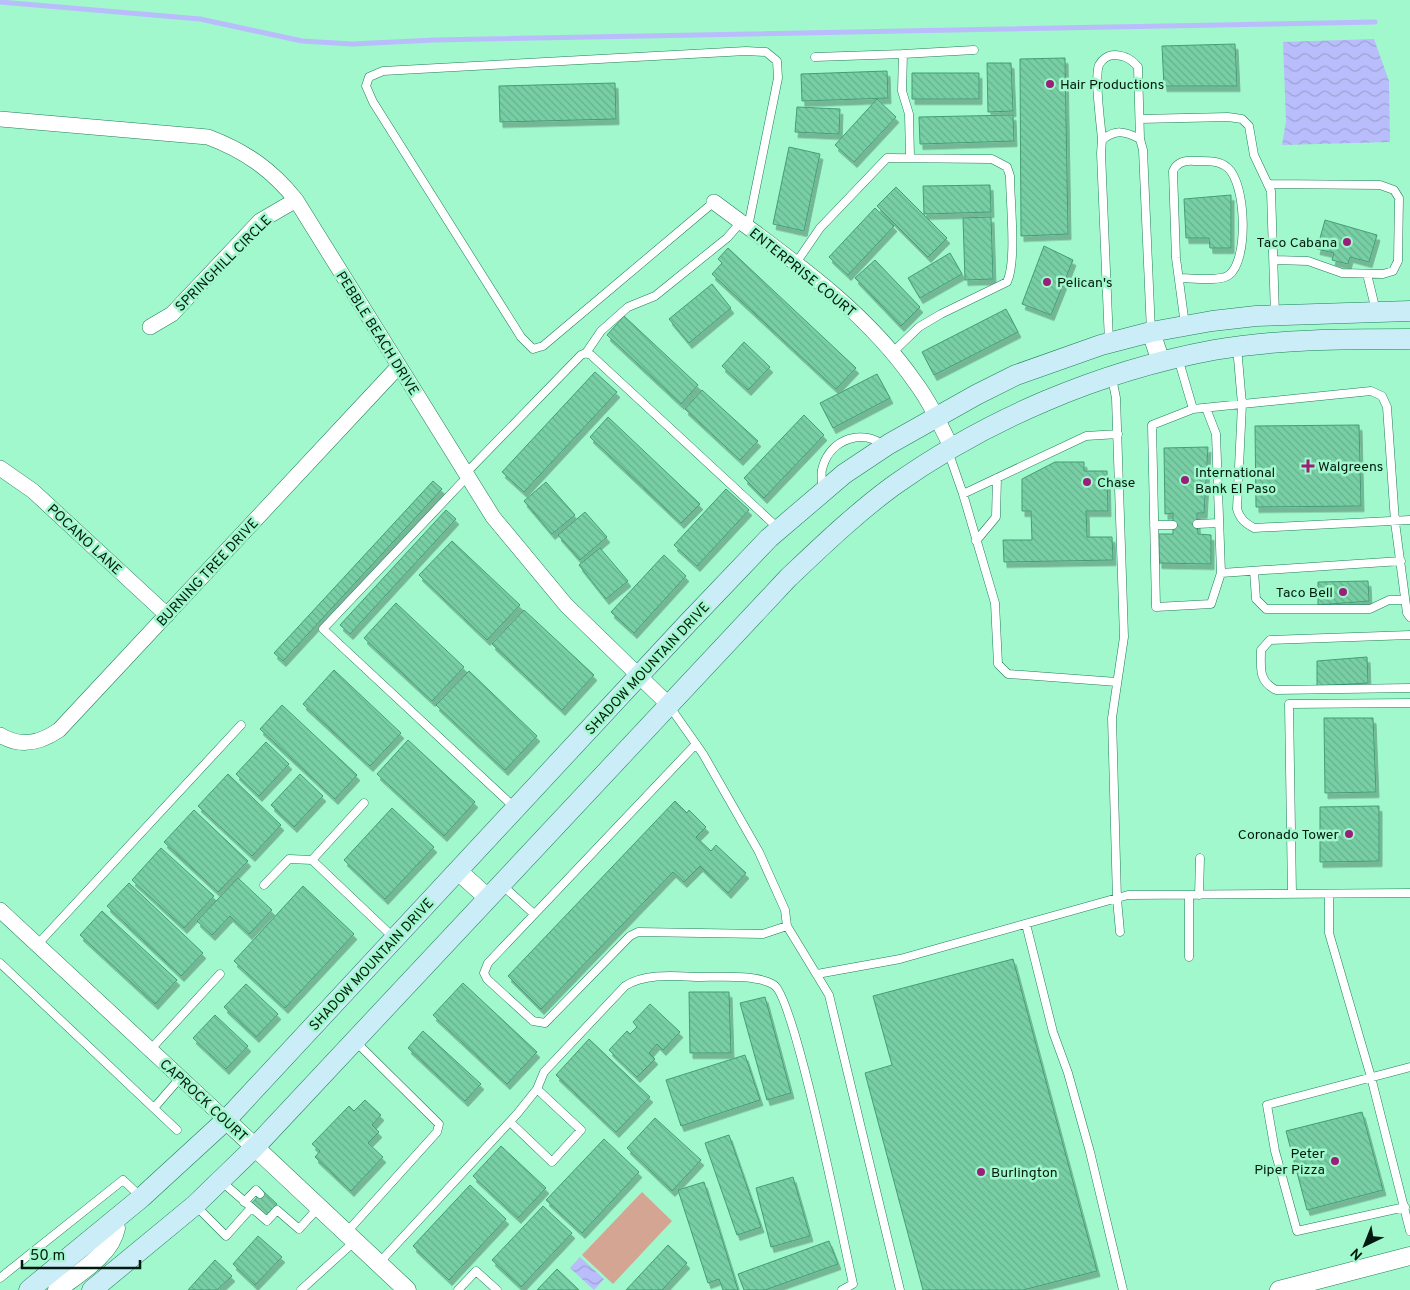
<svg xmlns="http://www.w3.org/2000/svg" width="1410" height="1290" font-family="Overpass,sans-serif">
<defs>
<pattern id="water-waves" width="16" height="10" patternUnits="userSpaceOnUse" patternTransform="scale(1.25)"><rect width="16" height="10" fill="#b9bdfb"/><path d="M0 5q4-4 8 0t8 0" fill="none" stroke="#9da2d6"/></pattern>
<pattern id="building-back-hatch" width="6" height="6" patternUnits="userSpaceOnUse" patternTransform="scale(1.25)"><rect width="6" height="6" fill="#78cfa5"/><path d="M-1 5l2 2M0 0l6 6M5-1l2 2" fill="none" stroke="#66b18d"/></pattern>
<filter id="shadow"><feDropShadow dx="3" dy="5.5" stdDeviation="0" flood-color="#0004"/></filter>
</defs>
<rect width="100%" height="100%" fill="#a0f8cc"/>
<!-- pitch -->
<path fill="#d4a593" d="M642,1192L672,1221L613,1284L582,1255Z"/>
<!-- water -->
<path fill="url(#water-waves)" d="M1374,39L1389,81L1390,142L1282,145L1286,121L1283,42Z
M580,1257L604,1279L594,1290L570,1268Z"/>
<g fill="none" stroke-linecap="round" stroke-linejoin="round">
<!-- stream -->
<path stroke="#b9bdfb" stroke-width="5" d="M0,2L200,19L302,41L352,44L435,40L1375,22"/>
</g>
<!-- building -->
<path fill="url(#building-back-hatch)" stroke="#459d76" filter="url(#shadow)" d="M1235,44L1237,86H1164L1162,46Z
M1065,58L1068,234L1021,236L1020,59Z
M987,63H1011L1013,111L988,112Z
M887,71L888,98L802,101L801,74Z
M912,73H979V99H912Z
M615,83L616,119L500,122L499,86Z
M877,99L896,117L854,162L835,145Z
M797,107L840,109L839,134L795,132Z
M1013,115L1014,141L920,144L919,117Z
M789,147L820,154L804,231L773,224Z
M990,185L991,212L924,214L923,186Z
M896,187L947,238L928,257L877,206Z
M1231,195V248H1210L1209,238H1186L1184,199Z
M875,208L894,226L848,275L829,257Z
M991,217L993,279L965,280L963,218Z
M1325,220L1377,235L1369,262L1350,257L1348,264L1332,260L1334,253L1317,249Z
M1044,246L1073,260L1051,315L1022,304Z
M728,248L856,368L836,389L712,274L722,263L718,259Z
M950,253L962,274L920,298L908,278Z
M875,260L920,307L901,326L855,278Z
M712,284L731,308L689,343L669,319Z
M1006,309L1018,332L934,375L922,352Z
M624,316L698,385L681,404L607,335Z
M744,342L770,367L748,390L722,366Z
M595,372L617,392L524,492L502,472Z
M877,374L890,398L833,428L820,403Z
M702,390L758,441L740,460L685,409Z
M804,415L824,435L764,498L744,478Z
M608,417L700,504L681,523L590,437Z
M1359,425L1361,506L1256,507L1255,426Z
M1208,447L1204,513H1197V524L1198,534L1211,535V564L1159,563V534H1173V513L1165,514L1164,448Z
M1055,462H1084V471H1107L1108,511H1086L1087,537H1112L1113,560L1004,562L1003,540H1032L1031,511H1022V479Z
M433,481L442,489L283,661L274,653Z
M546,482L575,515L552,534L524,501Z
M726,489L749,510L697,566L674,545Z
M446,510L456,519L350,634L340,625Z
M585,512L607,537L580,560L558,535Z
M452,541L520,605L487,640L419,575Z
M600,548L628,581L606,599L579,565Z
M664,555L686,576L634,633L611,612Z
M1368,581L1369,601L1318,605V582Z
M396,603L464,667L432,701L364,638Z
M524,610L594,675L562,710L492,644Z
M1367,657L1368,683L1317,686V661Z
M334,670L401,733L370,766L303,704Z
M469,671L537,736L505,770L436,705Z
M282,705L357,775L335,799L260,729Z
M1324,718H1373L1376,792L1325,793Z
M408,740L475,802L444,836L377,774Z
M266,742L289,764L259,796L236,774Z
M228,774L281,825L252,856L198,806Z
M300,774L323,796L294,827L271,805Z
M675,801L687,813L689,810L706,827L696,837L711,851L716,845L746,873L728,893L700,866L684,882L673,872L541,1009L508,976Z
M1379,806V861L1320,862V807Z
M392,808L434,847L385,899L344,860Z
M194,810L248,861L218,892L164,842Z
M161,848L214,896L184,928L132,880Z
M238,878L272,910L249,934L230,916L212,935L197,921Z
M129,883L203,953L181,976L107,906Z
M303,886L354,934L285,1008L234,961Z
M102,911L177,980L155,1004L80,935Z
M1013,959L1097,1271L1023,1290H923L865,1073L892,1065L873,996Z
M463,983L537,1052L507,1084L433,1015Z
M246,984L278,1014L256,1037L224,1007Z
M689,992H729L731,1053H690Z
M765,997L791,1093L767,1100L740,1003Z
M650,1004L680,1032L663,1050L657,1044L649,1053L655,1059L637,1077L609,1050L627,1031L630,1034L637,1027L633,1022Z
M215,1015L248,1046L226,1069L193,1038Z
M423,1031L481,1084L465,1101L408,1048Z
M589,1039L650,1097L616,1132L556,1075Z
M745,1055L760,1100L681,1126L666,1080Z
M365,1100L381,1115L372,1125L379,1132L368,1143L383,1157L351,1191L315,1157L320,1151L312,1144L349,1106L354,1111Z
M1362,1112L1383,1190L1307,1210L1286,1131Z
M655,1118L701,1160L672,1191L627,1148Z
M729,1135L761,1227L737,1235L705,1143Z
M604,1139L639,1172L582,1233L546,1200Z
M501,1146L546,1188L518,1218L473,1176Z
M793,1177L810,1236L771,1247L756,1188Z
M704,1182L738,1290H723L719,1279L708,1283L678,1190Z
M470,1185L506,1219L449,1280L413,1246Z
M263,1191L277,1204L264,1218L250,1205Z
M543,1206L572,1233L521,1287L492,1260Z
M258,1236L282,1257L255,1285L233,1264Z
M829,1241L838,1264L765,1290H744L738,1274Z
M668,1245L687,1263L662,1290H626Z
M215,1260L232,1276L217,1290H188Z
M557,1269L579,1290H537Z"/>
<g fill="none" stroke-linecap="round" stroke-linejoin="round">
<defs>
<path id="service" d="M903,54L974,50
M815,57L903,54L902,91L909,114L910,157
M1140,119L1228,117L1242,119L1249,126L1254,155L1271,191L1275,315
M1102,140C1101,125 1094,78 1099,65C1102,59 1108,55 1115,55C1126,56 1131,59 1138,67L1140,139
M1269,184L1380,185L1394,190L1399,198L1398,261L1393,271L1383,274L1342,273L1308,261L1275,260
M714,202L543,346L533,349L521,337L373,102L366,86L369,77L383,71L746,51L766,52L777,61L778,78L748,227
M796,263L820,228L887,158L992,159L1007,167L1010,176C1010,202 1017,261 1007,282L941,314L919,327L892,353
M1367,274L1376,311
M1180,278C1191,278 1220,282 1229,275C1249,260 1246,184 1228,168C1219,160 1207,161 1195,161C1186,160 1177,162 1173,171L1176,258L1185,325
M1109,342L1101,153L1102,140C1116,129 1124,131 1140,139L1143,150L1151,332
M1237,347L1242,404L1237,509C1240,519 1245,523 1254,528L1410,520
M586,353L591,355L778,528
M1178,358L1193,409L1371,391L1382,396L1387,407L1395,522L1407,613L1410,617
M1112,378L1116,398L1124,637L1112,718L1117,899L1120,932
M1193,409L1152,425L1156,607L1211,604L1221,573L1216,434L1206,408
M948,451L963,494L1086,436L1118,434
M465,474L581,355L586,353L601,331L628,307L655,296L727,238L741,222
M467,477L323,629L514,807
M823,490C822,482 820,473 823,466C831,439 863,428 884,446
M963,494L995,603L998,664L1008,674L1117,682
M1197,524L1219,523
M1154,525H1173
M976,541L996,517L997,478
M1254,571L1256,599L1266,609H1370L1389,600H1405
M1221,573L1401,561
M1410,635L1270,640L1261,650C1261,668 1258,681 1276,690L1410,688
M670,707L703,754L759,852L785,910L787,926L829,995L900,1290
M696,744L488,963L484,973L487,979L533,1021L545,1023L630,936L638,932L763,934L787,926
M364,803L312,860L393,937
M264,885L289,859L312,860
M502,885L534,914
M1292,894L1289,704L1410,703
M1329,894V933L1371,1077L1410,1231
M1199,895L1200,858
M1026,924L1053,1032L1068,1073L1090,1152L1123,1290
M37,945L241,725
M1189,957V895
M0,963L177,1130
M817,974L900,959L1128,895L1410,893
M150,1050L220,974
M154,1108L180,1078
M510,1122L552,1162L581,1130L537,1089
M221,1181L267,1221L277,1210L299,1229L319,1207
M244,1202L256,1190L260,1194
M196,1206L226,1236L251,1208
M1405,1207L1297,1231L1275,1151L1267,1105L1410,1067
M346,1233L437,1132L439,1124L355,1041
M379,1263L517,1114L537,1089L544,1072L625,986C645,973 675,976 699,977C718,977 757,974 774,985C795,998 844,1244 853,1284L842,1290
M0,1278L123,1180L140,1196
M301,1290L355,1241
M458,1290L476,1271L497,1290"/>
<path id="minor" d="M0,119L208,137C245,151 271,169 296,200L493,517L566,605L669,705
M714,202C786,256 863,307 915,382C930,402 941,426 952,449
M150,327L172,314L260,221L296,200
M0,468L33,491L167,615
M0,735C21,748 40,743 59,730L398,367
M0,910L226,1120"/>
<path id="tertiary" d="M1151,332L1161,362
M458,871L488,898
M226,1120L407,1290
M57,1290C77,1274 111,1255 116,1228L112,1222
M1279,1290L1410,1256"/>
<path id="secondary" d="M29,1290L141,1198L226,1120L686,625L769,538L844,474L889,444L976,395L1016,375L1101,345L1151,332L1212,321L1256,316L1410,311
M92,1290L195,1205L255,1147L788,578C822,546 855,514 893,486C987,419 1100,371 1214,350C1279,339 1345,339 1410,339"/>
</defs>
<!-- service casing -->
<use href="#service" stroke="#217e59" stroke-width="9"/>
<!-- minor casing -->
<use href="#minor" stroke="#217e59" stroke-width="16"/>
<!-- tertiary casing -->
<use href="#tertiary" stroke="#217e59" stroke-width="19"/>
<!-- secondary casing -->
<use href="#secondary" stroke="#217e59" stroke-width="21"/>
<!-- service -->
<use href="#service" stroke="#fff" stroke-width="8"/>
<!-- minor -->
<use href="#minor" stroke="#fff" stroke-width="15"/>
<!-- tertiary -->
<use href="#tertiary" stroke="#fff" stroke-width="18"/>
<!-- secondary -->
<use href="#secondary" stroke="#caedf8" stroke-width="20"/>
</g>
<!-- markers -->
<g fill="#9a1f78" stroke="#a0f8cc" stroke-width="2">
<circle cx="1050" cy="84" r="5"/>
<circle cx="1347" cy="242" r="5"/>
<circle cx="1047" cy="282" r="5"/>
<path d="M1305.5 458.5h5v5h5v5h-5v5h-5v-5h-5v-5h5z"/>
<circle cx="1185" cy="480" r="5"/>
<circle cx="1087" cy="482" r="5"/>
<circle cx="1343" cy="592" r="5"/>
<circle cx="1349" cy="834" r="5"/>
<circle cx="1335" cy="1161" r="5"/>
<circle cx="981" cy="1172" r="5"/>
</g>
<g text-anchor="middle" stroke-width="5" stroke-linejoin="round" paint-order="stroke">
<!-- poi labels -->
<g font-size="14" fill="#011b10" stroke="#a0f8cc" text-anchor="start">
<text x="1060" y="89">Hair Productions</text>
<text x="1337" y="247" text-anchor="end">Taco Cabana</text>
<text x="1057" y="287">Pelican's</text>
<text x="1318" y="471">Walgreens</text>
<text x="1195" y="477">International<tspan x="1195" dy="16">Bank El Paso</tspan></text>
<text x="1097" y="487">Chase</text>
<text x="1333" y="597" text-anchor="end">Taco Bell</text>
<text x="1339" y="839" text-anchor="end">Coronado Tower</text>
<text x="1325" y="1158" text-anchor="end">Peter<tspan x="1325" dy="16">Piper Pizza</tspan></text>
<text x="991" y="1177">Burlington</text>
</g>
<!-- street labels -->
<g font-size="14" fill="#011b10" stroke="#a0f8cc">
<text transform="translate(223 263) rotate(-45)" y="5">SPRINGHILL CIRCLE</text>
<text transform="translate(803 272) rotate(39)" y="5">ENTERPRISE COURT</text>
<text transform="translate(378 333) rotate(58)" y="5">PEBBLE BEACH DRIVE</text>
<text transform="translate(85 539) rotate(43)" y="5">POCANO LANE</text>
<text transform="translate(207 572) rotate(-47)" y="5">BURNING TREE DRIVE</text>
<text transform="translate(647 668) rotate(-47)" y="5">SHADOW MOUNTAIN DRIVE</text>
<text transform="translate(371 964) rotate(-47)" y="5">SHADOW MOUNTAIN DRIVE</text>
<text transform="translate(204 1100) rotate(43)" y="5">CAPROCK COURT</text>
</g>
</g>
<!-- north arrow -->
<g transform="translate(1365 1245) rotate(223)" stroke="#a0f8cc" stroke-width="4" paint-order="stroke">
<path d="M0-4L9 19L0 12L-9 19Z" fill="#011b10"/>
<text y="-8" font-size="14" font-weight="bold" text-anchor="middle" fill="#011b10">N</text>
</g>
<!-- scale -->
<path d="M22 1260v8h118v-8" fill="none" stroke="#011b10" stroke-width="2.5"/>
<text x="30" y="1260" font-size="15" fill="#011b10" stroke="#a0f8cc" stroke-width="4" paint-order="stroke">50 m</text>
</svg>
